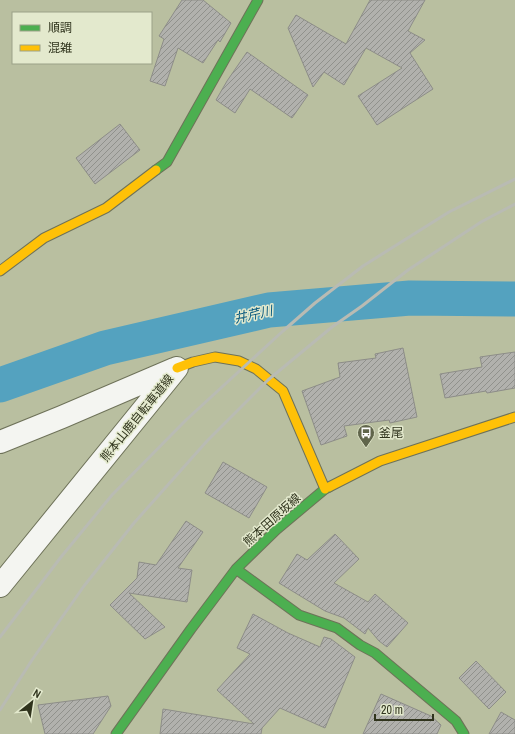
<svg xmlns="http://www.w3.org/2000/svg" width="515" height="734" font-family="'Archivo Narrow','Noto Sans JP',sans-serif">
<defs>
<pattern id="building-hatch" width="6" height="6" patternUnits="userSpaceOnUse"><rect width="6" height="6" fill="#b1b1ad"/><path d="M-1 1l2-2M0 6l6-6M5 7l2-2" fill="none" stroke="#90918c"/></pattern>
</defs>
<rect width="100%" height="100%" fill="#b9bfa0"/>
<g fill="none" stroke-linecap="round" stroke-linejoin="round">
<!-- river -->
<path stroke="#54a2bf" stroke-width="35" d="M0,385L105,348L269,310L410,298L515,299"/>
</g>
<!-- building -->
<path fill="url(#building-hatch)" stroke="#8d8d88" d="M182,0H203L231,23L220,42L218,40L203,63L178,48L165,86L150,81L164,39L159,36Z
M370,0H425L408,31L425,40L410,53L433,89L377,125L358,96L402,68L366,48L344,85L324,72L313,87L288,28L296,15L346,44Z
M247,52L308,95L292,118L250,89L235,113L216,100L227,81Z
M120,124L140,150L95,184L76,158Z
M403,348L417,417L390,423L389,420L344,426L347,436L321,445L302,391L340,377L338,363L376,358L375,354Z
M515,352V388L487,393L486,391L445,398L440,374L482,367L480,357Z
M223,462L267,487L249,518L205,493Z
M186,521L203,532L178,568L192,570L187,602L129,593L165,627L145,639L110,605L137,578L139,562L156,565Z
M335,534L359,559L334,583L368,602L375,594L408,623L387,647L379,641L368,628L365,634L344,618L325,611L279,583L297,554L307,560Z
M253,614L288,633L320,647L324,637L331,639L355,657L325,728L280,708L262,728L261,734H160L163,709L254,724L217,690L250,654L237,648Z
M476,661L506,692L489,709L459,678Z
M381,694L431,716L441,725L437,734H363Z
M108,696L111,706L93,734H45L38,705Z
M501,712L515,720V734H489Z"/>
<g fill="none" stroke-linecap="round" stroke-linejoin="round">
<defs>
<path id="street" d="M0,442L62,417L174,369
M0,586L177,368"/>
<path id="fast" d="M156,170L167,162L258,0
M236,569L299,615L337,628L360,645L375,653L456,721L464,734
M116,734L191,629L236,569L276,530L325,489L329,487"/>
<path id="slow" d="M0,271L44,238L106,208L156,170
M177,368L193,362L215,357L239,361L256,369L283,391L325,489
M329,487L380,461L515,417"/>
</defs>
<!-- street casing -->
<use href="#street" stroke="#6e7259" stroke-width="24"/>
<!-- fast casing -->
<use href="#fast" stroke="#6e7259" stroke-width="11"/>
<!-- slow casing -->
<use href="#slow" stroke="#6e7259" stroke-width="11"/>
<!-- street -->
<use href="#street" stroke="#f4f5f1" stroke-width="22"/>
<!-- fast -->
<use href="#fast" stroke="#4caf50" stroke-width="9"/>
<!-- slow -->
<use href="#slow" stroke="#ffc107" stroke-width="9"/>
<!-- rail -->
<path stroke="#b9bbb3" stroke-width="3" d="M0,637L61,557L112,495L186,420L283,331L315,303L363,266L449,212L515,179
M0,710L32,660L84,586L134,523L207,441L268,380L332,327L362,306L408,270L481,222L515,204"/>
</g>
<!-- icons -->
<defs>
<symbol id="bus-pin" viewBox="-11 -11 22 30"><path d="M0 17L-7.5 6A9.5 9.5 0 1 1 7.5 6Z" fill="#60654b" stroke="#e3e9cd"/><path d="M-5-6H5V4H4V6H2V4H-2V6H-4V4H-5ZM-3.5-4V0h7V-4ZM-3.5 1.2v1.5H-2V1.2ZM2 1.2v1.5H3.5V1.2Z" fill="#fff"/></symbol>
</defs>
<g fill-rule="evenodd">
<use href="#bus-pin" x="356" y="423" width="20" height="27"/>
</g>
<g text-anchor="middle" stroke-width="3" stroke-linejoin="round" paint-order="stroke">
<!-- street labels -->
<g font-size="12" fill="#30341d" stroke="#e3e9cd">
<text transform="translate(137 418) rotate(-51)" y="4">熊本山鹿自転車道線</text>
<text transform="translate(272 520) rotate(-42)" y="4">熊本田原坂線</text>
</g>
<!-- poi labels -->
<g font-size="12" fill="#30341d" stroke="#e3e9cd" text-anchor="start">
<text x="379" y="437">釜尾</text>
</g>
<!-- water labels -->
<g font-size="13" font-style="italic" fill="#095a7f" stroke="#e3e9cd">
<text transform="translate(253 314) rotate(-12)" y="5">井芹川</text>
</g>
</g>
<!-- legend -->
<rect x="12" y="12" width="140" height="52" fill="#e3e9cd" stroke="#9ba187"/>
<rect x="20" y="25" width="20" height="6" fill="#4caf50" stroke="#9ba187"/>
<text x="48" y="32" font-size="12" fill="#30341d">順調</text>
<rect x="20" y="45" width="20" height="6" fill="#ffc107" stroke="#9ba187"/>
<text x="48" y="52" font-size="12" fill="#30341d">混雑</text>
<!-- north arrow -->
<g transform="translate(32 702) rotate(30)" stroke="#e3e9cd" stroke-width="3" paint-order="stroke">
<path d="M0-3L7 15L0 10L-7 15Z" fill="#30341d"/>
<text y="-6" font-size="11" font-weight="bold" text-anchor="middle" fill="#30341d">N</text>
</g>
<!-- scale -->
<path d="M375 714v6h58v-6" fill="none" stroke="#30341d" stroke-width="2"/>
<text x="381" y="714" font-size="12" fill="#30341d" stroke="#e3e9cd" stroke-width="3" paint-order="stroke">20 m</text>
</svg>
